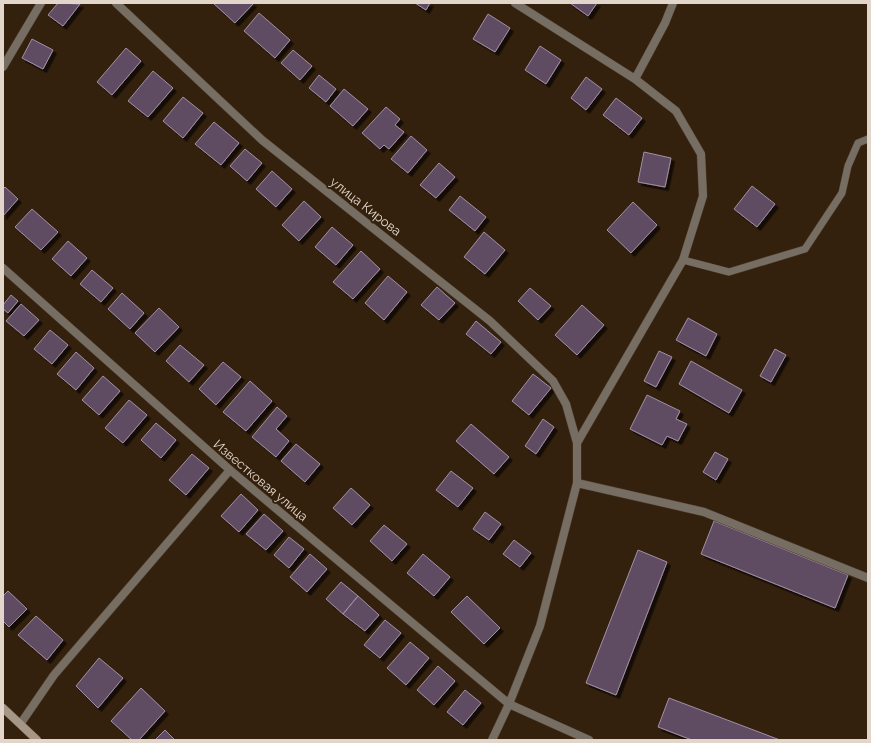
<svg xmlns="http://www.w3.org/2000/svg" width="871" height="743" font-family="Raleway,sans-serif">
<defs>
<filter id="shadow"><feDropShadow dx="3.5" dy="3.5" stdDeviation="0" flood-color="#0009"/></filter>
</defs>
<rect width="100%" height="100%" fill="#33200d"/>
<!-- building -->
<path fill="#5e4c62" stroke="#a38fa7" filter="url(#shadow)" d="M58,3L80,4L63,26L48,15Z
M213,3H253V4L235,23Z
M415,3H430L426,10Z
M570,3H597L588,16Z
M259,13L290,40L275,58L244,31Z
M488,14L510,28L495,52L473,39Z
M32,39L53,50L43,69L22,58Z
M540,46L561,60L546,84L525,70Z
M126,48L141,61L112,95L97,82Z
M293,50L312,66L300,80L281,63Z
M153,71L173,88L148,117L128,101Z
M319,75L336,89L326,102L309,88Z
M586,77L602,89L586,110L571,98Z
M344,89L368,109L353,126L330,106Z
M183,97L203,113L183,138L163,121Z
M616,98L642,118L629,135L603,115Z
M386,107L400,119L395,125L404,132L389,149L384,145L380,149L362,133Z
M214,122L239,143L221,165L195,144Z
M411,136L427,150L408,173L391,159Z
M245,149L262,163L247,181L230,166Z
M644,152L671,158L665,187L638,182Z
M439,163L455,177L436,198L420,185Z
M272,171L292,189L276,207L256,189Z
M752,186L775,204L757,227L734,209Z
M5,187L18,199L3,216V189Z
M460,196L486,217L475,231L449,210Z
M304,201L321,217L299,241L282,225Z
M633,202L657,225L631,253L607,230Z
M32,209L58,232L41,250L15,227Z
M332,227L353,245L336,265L315,247Z
M484,232L505,250L485,274L464,257Z
M68,241L87,258L71,276L52,259Z
M361,251L380,269L353,299L333,282Z
M92,270L113,288L101,302L80,284Z
M388,276L407,292L384,320L365,303Z
M437,287L455,303L439,320L421,305Z
M530,288L551,306L538,320L518,301Z
M122,293L144,313L130,329L108,309Z
M11,295L18,301L8,313L3,309V305Z
M21,304L39,320L24,336L6,321Z
M582,305L604,325L577,355L555,335Z
M159,308L179,327L155,352L135,333Z
M688,318L717,334L706,356L676,340Z
M476,321L501,342L491,354L466,334Z
M50,330L68,345L52,364L34,349Z
M180,345L204,365L189,382L166,361Z
M775,349L786,355L771,382L760,376Z
M659,351L672,357L656,387L644,381Z
M76,352L94,368L76,390L57,374Z
M691,361L742,390L729,413L679,384Z
M223,362L241,377L216,405L199,389Z
M533,374L551,388L529,415L512,401Z
M103,376L120,391L99,415L82,400Z
M250,381L272,401L246,431L223,412Z
M647,395L680,411L676,419L687,424L678,441L667,436L662,445L630,429Z
M129,400L147,415L123,443L105,428Z
M277,407L287,416L276,429L289,441L276,457L252,437Z
M543,419L554,427L536,454L525,446Z
M156,423L176,440L161,458L141,440Z
M471,424L509,457L494,474L456,441Z
M296,444L320,464L305,482L281,461Z
M715,452L728,459L716,480L703,472Z
M192,454L209,468L186,495L169,480Z
M451,471L473,488L458,507L436,490Z
M351,488L370,505L352,525L333,508Z
M241,494L258,510L239,532L221,516Z
M485,512L501,524L489,540L473,529Z
M264,514L283,531L266,550L246,534Z
M714,521L848,575L835,608L701,554Z
M384,525L407,544L392,561L370,541Z
M289,537L304,549L289,568L274,555Z
M514,540L531,553L520,567L503,554Z
M638,550L667,562L616,695L586,683Z
M310,554L327,569L307,592L290,577Z
M423,554L450,577L434,596L407,573Z
M341,582L358,596L343,614L326,599Z
M8,591L27,609L9,627L3,621V596Z
M358,596L379,615L365,631L343,614Z
M467,596L500,628L484,644L451,612Z
M36,616L63,640L47,660L18,635Z
M385,620L401,633L380,658L364,645Z
M410,642L429,658L406,685L387,668Z
M99,658L123,678L98,708L76,686Z
M438,666L455,681L434,705L417,690Z
M141,688L165,711L139,740H132L111,721Z
M465,690L481,703L463,725L447,712Z
M669,698L780,740H692L658,727Z
M165,730L175,740H155Z"/>
<g fill="none" stroke-linecap="round" stroke-linejoin="round">
<defs>
<path id="service" d="M683,260L729,272L805,249L842,193L848,166L858,143L868,139"/>
<path id="minor" d="M116,3L262,140L490,321L531,360L553,381L566,404L577,443
M3,67L41,3
M635,79L665,23L673,3
M3,268L230,470L509,704L589,740
M577,483L704,512L868,578
M21,723L54,675L230,470
M492,740L509,704L540,626L577,483V443L683,260L703,196L701,154L676,111L635,79L515,3"/>
<path id="secondary" d="M3,708L37,740"/>
</defs>
<!-- service casing -->
<use href="#service" stroke="#4f3d2b" stroke-width="8"/>
<!-- minor casing -->
<use href="#minor" stroke="#4f3d2b" stroke-width="9"/>
<!-- secondary casing -->
<use href="#secondary" stroke="#4f3d2b" stroke-width="9"/>
<!-- service -->
<use href="#service" stroke="#766d63" stroke-width="7"/>
<!-- minor -->
<use href="#minor" stroke="#766d63" stroke-width="8"/>
<!-- secondary -->
<use href="#secondary" stroke="#a59686" stroke-width="8"/>
</g>
<g text-anchor="middle" stroke-width="4" stroke-linejoin="round" paint-order="stroke">
<!-- street labels -->
<g font-size="13" fill="#e2d6ca" stroke="#33200d">
<text transform="translate(366 206) rotate(38)" y="5">улица Кирова</text>
<text transform="translate(261 480) rotate(40)" y="5">Известковая улица</text>
</g>
</g>
<!-- border -->
<rect width="871" height="743" fill="none" stroke="#e2d6ca" stroke-width="8"/>
</svg>
